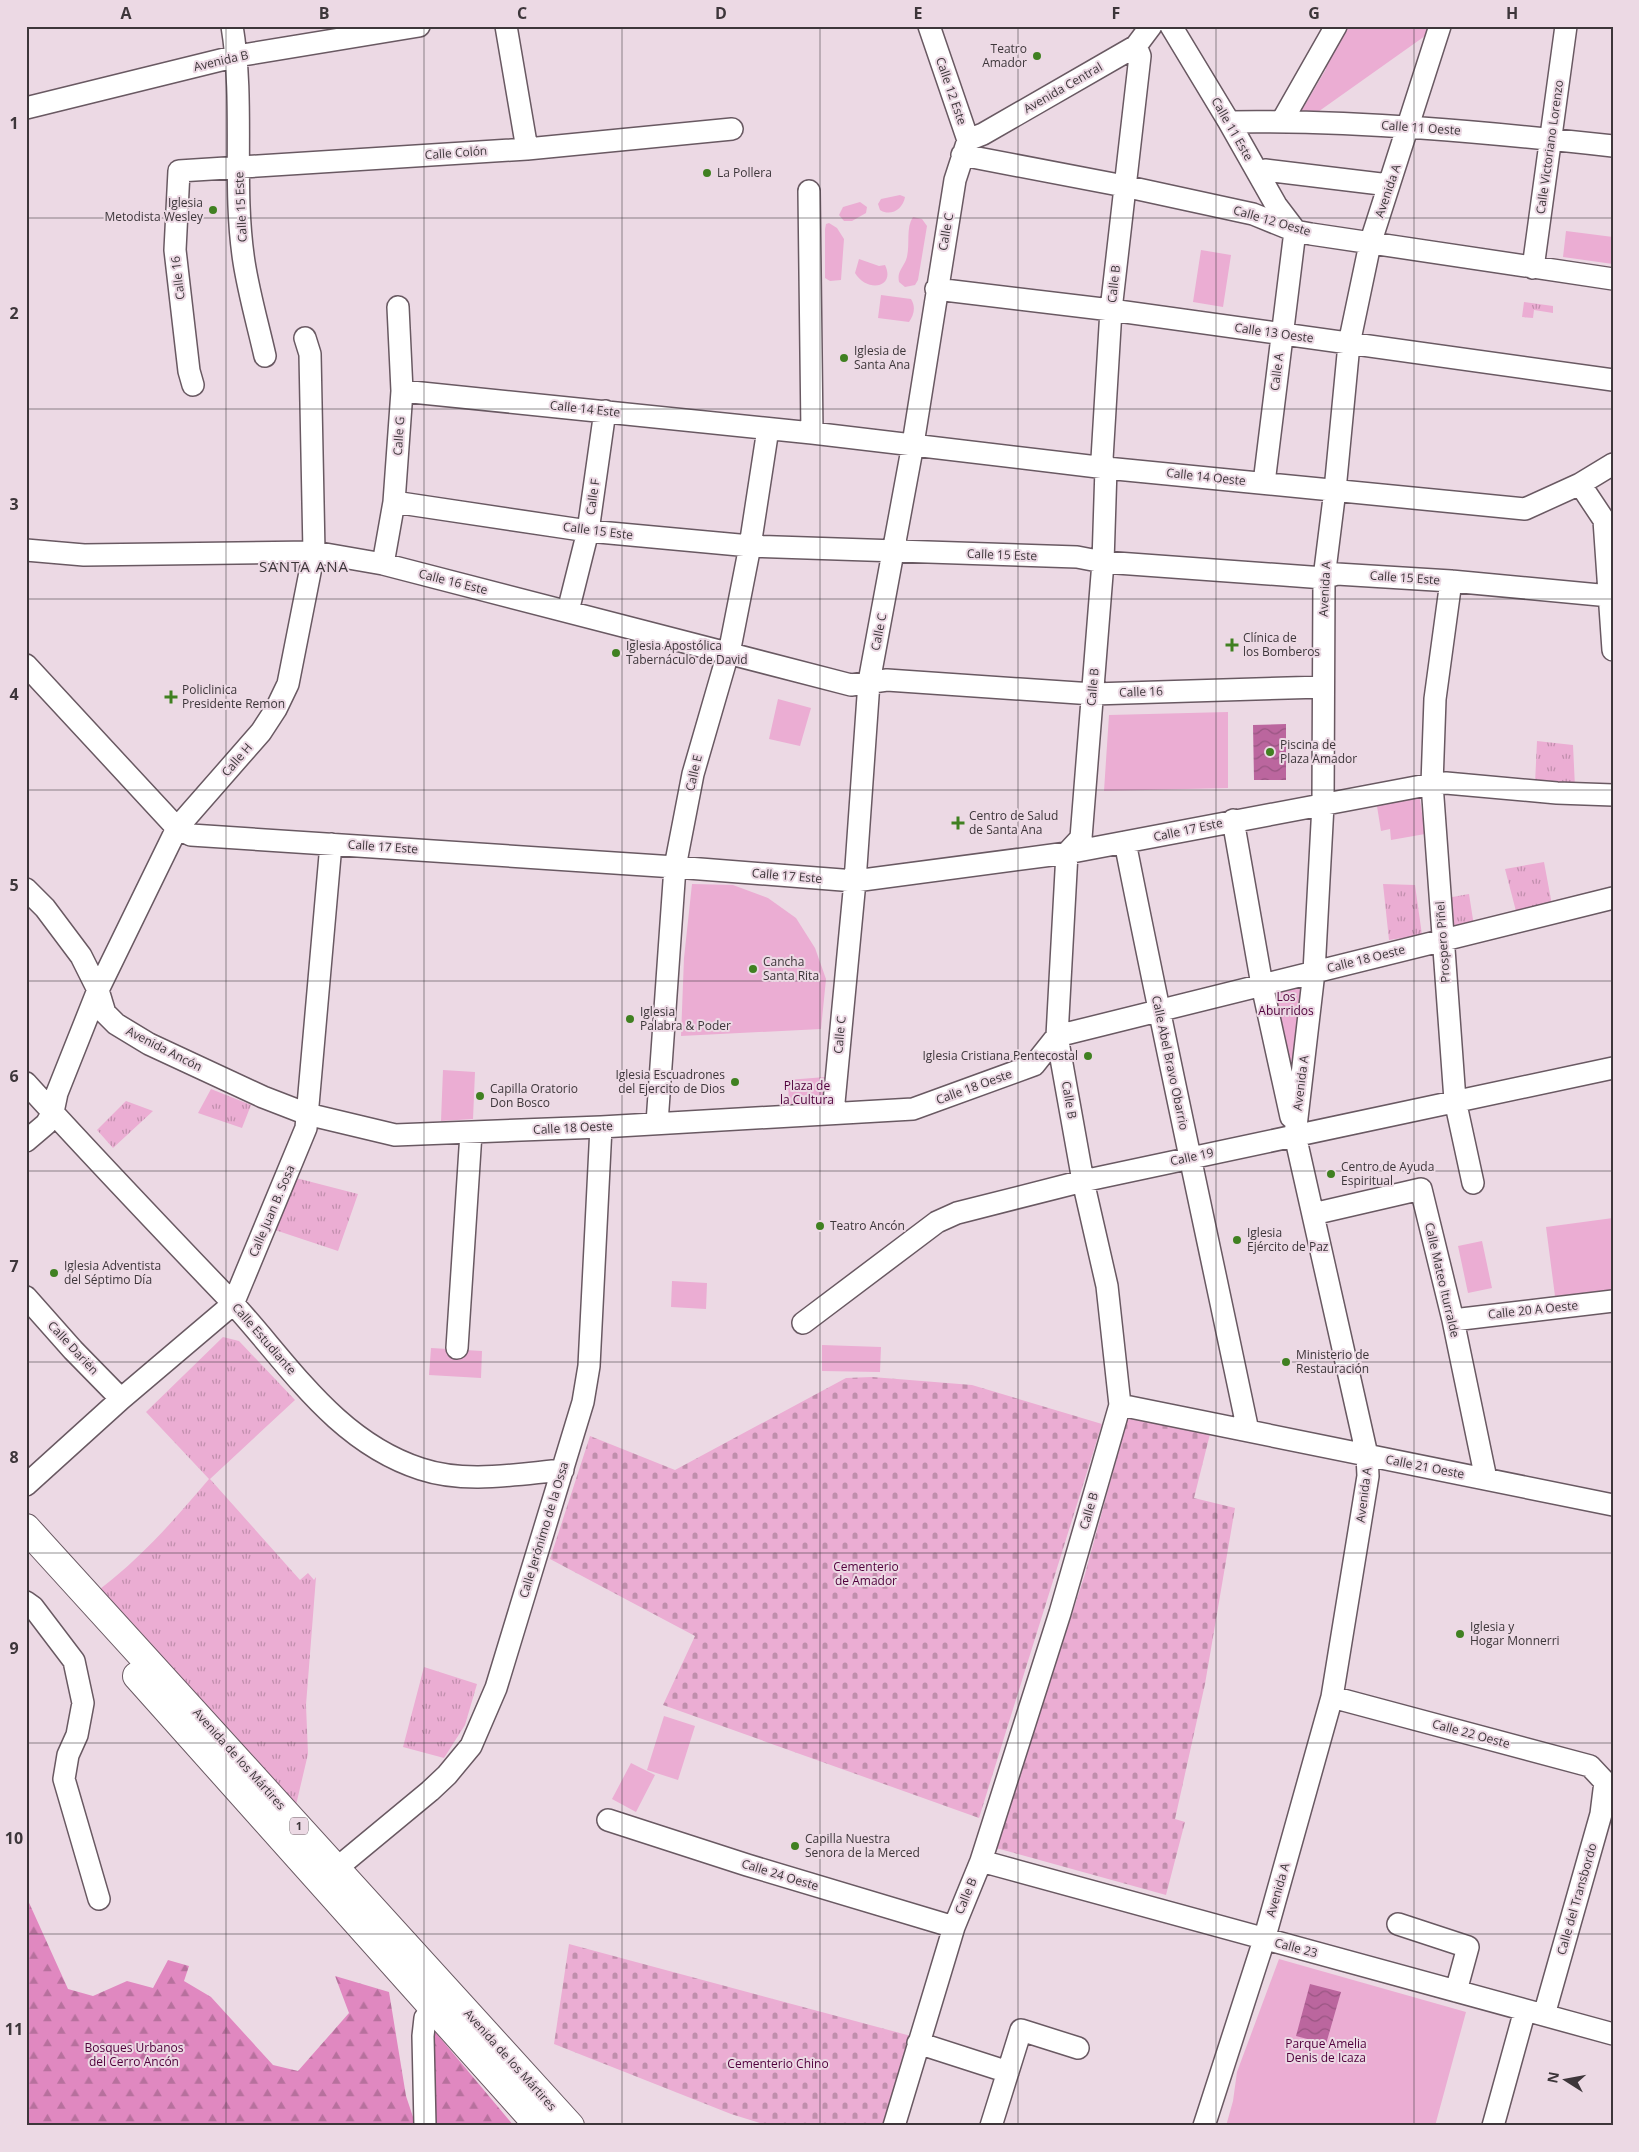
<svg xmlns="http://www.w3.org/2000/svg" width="1639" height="2152" font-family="'Open Sans',sans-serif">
<defs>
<pattern id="grass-tufts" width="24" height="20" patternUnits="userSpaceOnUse" patternTransform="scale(1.25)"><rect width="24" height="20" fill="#ebadd3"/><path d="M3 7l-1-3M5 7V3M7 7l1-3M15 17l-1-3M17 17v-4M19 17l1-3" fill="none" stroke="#c08eac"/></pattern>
<pattern id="forest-firs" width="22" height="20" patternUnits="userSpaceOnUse" patternTransform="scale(1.25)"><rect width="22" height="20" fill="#e088c0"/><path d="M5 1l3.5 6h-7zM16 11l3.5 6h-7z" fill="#b7709d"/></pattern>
<pattern id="cemetery-stones" width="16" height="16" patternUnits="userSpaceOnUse" patternTransform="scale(1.25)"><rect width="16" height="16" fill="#ebadd3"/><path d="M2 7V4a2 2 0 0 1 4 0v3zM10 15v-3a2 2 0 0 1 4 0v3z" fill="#c08eac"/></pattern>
<pattern id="water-waves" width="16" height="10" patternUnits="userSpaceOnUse" patternTransform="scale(1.25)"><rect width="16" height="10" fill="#bb669e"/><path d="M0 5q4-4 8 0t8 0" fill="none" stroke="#995582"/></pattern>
</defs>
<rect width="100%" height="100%" fill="#ecd9e4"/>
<!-- grass -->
<path fill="url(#grass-tufts)" d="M1524,302L1553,306V313L1534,310L1533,318L1522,317Z
M1537,741L1573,745L1575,787L1535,784Z
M1544,862L1552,905L1517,915L1505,869Z
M1383,884L1415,885L1422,935L1389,940Z
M1469,894L1474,926L1449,931L1447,898Z
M211,1089L251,1105L242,1128L198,1113Z
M126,1101L153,1111L113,1148L97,1130Z
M296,1178L358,1194L338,1251L275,1230Z
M223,1337L239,1341L295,1400L210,1479L300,1580L308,1573L314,1580L316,1577L306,1705L308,1754L296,1805L100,1589C142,1557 175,1519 209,1479L146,1412Z
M424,1667L477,1684L465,1725L444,1758L403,1747Z"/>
<!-- forest -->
<path fill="url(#forest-firs)" d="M26,1896L68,1989L93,1996L127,1981L153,1988L168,1960L189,1966L184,1981L211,1997L273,2065L298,2071L349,2013L335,1976L389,1992L406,2096L416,2126H26Z
M421,2015L514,2126H435Z"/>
<!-- cemetery -->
<path fill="url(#cemetery-stones)" d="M872,1377L972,1385L1102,1424L979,1818L663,1705L695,1636L550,1559L590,1436L675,1470L846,1378Z
M1128,1417L1210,1434L1194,1498L1235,1508L1205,1684L1175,1819L1185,1822L1166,1895L996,1848L1085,1574Z
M569,1944L911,2036L885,2126H770L731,2114L554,2044Z"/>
<!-- green -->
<path fill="#ebadd3" d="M1340,26H1433L1432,31L1315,114L1299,115L1326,69L1321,58Z
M900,195L905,197C903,209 891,217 880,210L878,204L881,199Z
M860,202L867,207L866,213L852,221H844L839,215L843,207Z
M913,217L922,219L927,226L918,280L915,285L905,287L899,282C897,272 902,269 906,260C911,246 905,229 913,217Z
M829,223L837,228L844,239L841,280L830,281L825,278V229L826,224Z
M1566,231L1613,237V264L1563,257Z
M1201,250L1231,255L1223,307L1193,302Z
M859,259L879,266L885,265C896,288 867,293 855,273Z
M881,295L911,299C916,307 914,315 909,322L878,318Z
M778,699L811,708L800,746L769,739Z
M1228,712V788L1104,791L1109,715Z
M1419,793L1425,834L1391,840L1390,829L1381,831L1376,800Z
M692,884L733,885L768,898L796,918L815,948L826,979L821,1029L681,1036L684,958Z
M1302,983L1295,1061L1284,1063L1268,994Z
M443,1070L475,1072L473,1119L441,1121Z
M825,1077L826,1099L819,1107L789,1108L788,1080Z
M1613,1218V1290L1555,1296L1546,1227Z
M1482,1241L1492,1288L1468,1293L1458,1246Z
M672,1281L707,1283L706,1309L671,1307Z
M822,1345L881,1347L880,1372L822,1371Z
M431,1348L482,1351L481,1378L429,1375Z
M664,1716L695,1726L678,1780L647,1770Z
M631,1763L655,1775L636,1812L612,1799Z
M1279,1959L1466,2012L1435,2126H1226L1233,2101L1237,2072Z"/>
<!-- water -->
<path fill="url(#water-waves)" d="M1286,724V780H1254L1253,725Z
M1310,1984L1341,1992L1326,2044L1296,2036Z"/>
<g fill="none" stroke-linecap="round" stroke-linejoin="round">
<defs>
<path id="minor" d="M232,26C245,104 232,184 244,262C249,294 258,325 265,356
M506,26L527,149
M1171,26L1229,122L1276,205L1295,230
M26,108L237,56L419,26
M1282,121L1336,26
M1229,122C1358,120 1485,132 1613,146
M968,140L983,134L1136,46L1151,26
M962,155L1124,186L1253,214L1295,231L1311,234L1613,279
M1258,172L1265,170L1389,185
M809,191L812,433
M1533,268L1566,26
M936,289L1111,310L1613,380
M193,385L189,371L175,250L179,171L527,149L732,129
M402,391L812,433L1106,468L1525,509L1580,484L1613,464
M1264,483L1295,231
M1580,484L1604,520L1613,650
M394,502L588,531L750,546L1077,557L1103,562L1324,578L1337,574L1451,581L1610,596
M26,550L84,555L314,552L383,564L851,685L887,680L1093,694L1323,687
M383,564L394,502L402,391L398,307
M1451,581L1435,699L1432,784L1455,1100L1473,1183
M568,611L588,531L605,411
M26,665L177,828L191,835L675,867L855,881L1067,853L1432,784L1446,783L1557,793L1613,795
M1233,820L1262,985L1291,1117
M1125,842C1164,1039 1207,1235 1248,1431
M26,889L45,908L81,956L98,990L105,1013L116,1024L149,1044L263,1097L307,1114L395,1135L601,1127L913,1109L1034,1065L1057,1036L1613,898
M26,1083C92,1156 160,1227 228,1298C287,1361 334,1441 421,1469C466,1484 517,1474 563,1470
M833,1113L855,881L869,682L913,444L955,180L968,140L929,26
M657,1123L675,867L693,774L731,643L750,546L768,429
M26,1141L46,1124L53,1112L57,1093L98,990L177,828L261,732L276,709L288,684L314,552L310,354L305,338
M1313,1214L1421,1189L1453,1320L1486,1479
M26,1297L73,1350L121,1399
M1453,1320L1613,1301
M803,1323L937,1222L957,1213L1083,1181L1613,1068
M457,1348L471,1133
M1120,1405L1613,1505
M26,1485L121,1399L233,1304L306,1128L331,844
M26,1602L33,1607L74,1661L83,1703L77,1735L68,1755L64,1779L99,1899
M1332,1697L1590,1766L1605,1782L1601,1814L1544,2015
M608,1820L747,1865L954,1927
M981,1861L1613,2034
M337,1868L430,1791L447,1775L471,1746L496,1688L583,1402L589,1366L601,1127
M1398,1924L1468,1947L1456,1991
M918,2043L1008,2072
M425,2126L423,2036L425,2018L433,2009
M894,2126L954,1927L981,1861L1060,1613L1120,1405L1107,1286L1083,1181L1057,1036L1067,853L1081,838L1103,562L1106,468L1102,459L1111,310L1140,56L1136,46
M991,2126L1021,2030L1078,2048
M1204,2126L1264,1940L1332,1697L1368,1476L1367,1455L1295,1135L1314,972L1323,805L1324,578L1335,490L1349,344L1370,244L1440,26
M1493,2126L1525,2010"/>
<path id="highway" d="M26,1528L570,2126
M137,1676L539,2126"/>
</defs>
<!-- minor casing -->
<use href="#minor" stroke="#695962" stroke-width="24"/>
<!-- highway casing -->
<use href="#highway" stroke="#695962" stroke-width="30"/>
<!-- minor -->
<use href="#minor" stroke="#fff" stroke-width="21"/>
<!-- highway -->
<use href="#highway" stroke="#fff" stroke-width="28"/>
</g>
<!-- grid -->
<path fill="none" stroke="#3d363a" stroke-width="1" stroke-opacity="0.55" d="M226,26V2126M424,26V2126M622,26V2126M820,26V2126M1018,26V2126M1216,26V2126M1414,26V2126M26,218H1613M26,409H1613M26,599H1613M26,790H1613M26,981H1613M26,1171H1613M26,1362H1613M26,1553H1613M26,1743H1613M26,1934H1613"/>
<!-- markers -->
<g fill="#408021" stroke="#ecd9e4" stroke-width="2">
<circle cx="1037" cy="56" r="5"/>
<circle cx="707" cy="173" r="5"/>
<circle cx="213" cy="210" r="5"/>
<circle cx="844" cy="358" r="5"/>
<path d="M1229.5 637.5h5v5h5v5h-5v5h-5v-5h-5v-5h5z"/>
<circle cx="616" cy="653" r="5"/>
<path d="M168.5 689.5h5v5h5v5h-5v5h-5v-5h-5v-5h5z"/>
<circle cx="1270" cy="752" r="5"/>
<path d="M955.5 815.5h5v5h5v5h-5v5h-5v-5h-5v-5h5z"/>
<circle cx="753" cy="969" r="5"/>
<circle cx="630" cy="1019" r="5"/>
<circle cx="1088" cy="1056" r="5"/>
<circle cx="735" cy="1082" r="5"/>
<circle cx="480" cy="1096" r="5"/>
<circle cx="1331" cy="1174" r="5"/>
<circle cx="820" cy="1226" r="5"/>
<circle cx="1237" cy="1240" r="5"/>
<circle cx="54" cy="1273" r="5"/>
<circle cx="1286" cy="1362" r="5"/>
<circle cx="1460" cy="1634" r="5"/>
<circle cx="795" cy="1846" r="5"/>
</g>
<g text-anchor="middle" stroke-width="4" stroke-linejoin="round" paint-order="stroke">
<!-- shield labels -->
<rect fill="#ecd9e4" stroke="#72676d" stroke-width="1" x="290" y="1817.5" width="18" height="17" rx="4"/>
<g font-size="11" font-weight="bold" fill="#3d363a">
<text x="299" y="1830">1</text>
</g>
<!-- poi labels -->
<g font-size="12" fill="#3d363a" stroke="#ecd9e4" text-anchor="start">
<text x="1027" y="53" text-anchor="end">Teatro<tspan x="1027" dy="14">Amador</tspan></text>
<text x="717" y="177">La Pollera</text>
<text x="203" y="207" text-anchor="end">Iglesia<tspan x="203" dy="14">Metodista Wesley</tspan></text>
<text x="854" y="355">Iglesia de<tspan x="854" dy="14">Santa Ana</tspan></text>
<text x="1243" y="642">Clínica de<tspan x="1243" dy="14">los Bomberos</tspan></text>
<text x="626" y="650">Iglesia Apostólica<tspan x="626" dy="14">Tabernáculo de David</tspan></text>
<text x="182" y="694">Policlinica<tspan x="182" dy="14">Presidente Remon</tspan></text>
<text x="1280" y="749">Piscina de<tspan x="1280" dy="14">Plaza Amador</tspan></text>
<text x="969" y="820">Centro de Salud<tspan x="969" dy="14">de Santa Ana</tspan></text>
<text x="763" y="966">Cancha<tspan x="763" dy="14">Santa Rita</tspan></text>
<text x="640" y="1016">Iglesia<tspan x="640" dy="14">Palabra &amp; Poder</tspan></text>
<text x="1078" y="1060" text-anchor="end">Iglesia Cristiana Pentecostal</text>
<text x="725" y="1079" text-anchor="end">Iglesia Escuadrones<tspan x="725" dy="14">del Ejercito de Dios</tspan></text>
<text x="490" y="1093">Capilla Oratorio<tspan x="490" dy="14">Don Bosco</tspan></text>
<text x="1341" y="1171">Centro de Ayuda<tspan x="1341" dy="14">Espiritual</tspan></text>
<text x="830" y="1230">Teatro Ancón</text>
<text x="1247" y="1237">Iglesia<tspan x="1247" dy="14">Ejército de Paz</tspan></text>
<text x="64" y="1270">Iglesia Adventista<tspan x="64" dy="14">del Séptimo Día</tspan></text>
<text x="1296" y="1359">Ministerio de<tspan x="1296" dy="14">Restauración</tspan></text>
<text x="1470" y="1631">Iglesia y<tspan x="1470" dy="14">Hogar Monnerri</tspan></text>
<text x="805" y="1843">Capilla Nuestra<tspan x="805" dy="14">Senora de la Merced</tspan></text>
</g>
<!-- street labels -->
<g font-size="12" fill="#3d363a" stroke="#ecd9e4">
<text transform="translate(221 61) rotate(-13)" y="4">Avenida B</text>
<text transform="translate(1063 88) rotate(-30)" y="4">Avenida Central</text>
<text transform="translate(951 91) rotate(71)" y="4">Calle 12 Este</text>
<text transform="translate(1421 128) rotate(4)" y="4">Calle 11 Oeste</text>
<text transform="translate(1232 129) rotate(60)" y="4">Calle 11 Este</text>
<text transform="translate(1550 147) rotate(-82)" y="4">Calle Victoriano Lorenzo</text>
<text transform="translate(456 153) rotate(-4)" y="4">Calle Colón</text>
<text transform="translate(1388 191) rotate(-71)" y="4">Avenida A</text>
<text transform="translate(241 207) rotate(-93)" y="4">Calle 15 Este</text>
<text transform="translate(1272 221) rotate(16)" y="4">Calle 12 Oeste</text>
<text transform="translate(946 232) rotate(-80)" y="4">Calle C</text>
<text transform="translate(178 278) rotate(-97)" y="4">Calle 16</text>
<text transform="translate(1114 284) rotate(-84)" y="4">Calle B</text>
<text transform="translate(1274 333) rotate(8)" y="4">Calle 13 Oeste</text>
<text transform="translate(1277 372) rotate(-83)" y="4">Calle A</text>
<text transform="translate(585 409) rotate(6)" y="4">Calle 14 Este</text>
<text transform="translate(399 436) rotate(-86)" y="4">Calle G</text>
<text transform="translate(1206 477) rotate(6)" y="4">Calle 14 Oeste</text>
<text transform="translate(593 497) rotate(-82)" y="4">Calle F</text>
<text transform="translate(598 531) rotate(7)" y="4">Calle 15 Este</text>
<text transform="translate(1002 555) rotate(2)" y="4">Calle 15 Este</text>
<text transform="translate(1405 578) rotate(4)" y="4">Calle 15 Este</text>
<text transform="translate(453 582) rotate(14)" y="4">Calle 16 Este</text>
<text transform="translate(1325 589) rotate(-87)" y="4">Avenida A</text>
<text transform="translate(879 632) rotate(-79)" y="4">Calle C</text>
<text transform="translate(1093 687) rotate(-85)" y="4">Calle B</text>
<text transform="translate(1141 692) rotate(-2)" y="4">Calle 16</text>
<text transform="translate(237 760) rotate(-49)" y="4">Calle H</text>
<text transform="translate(694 773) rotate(-77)" y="4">Calle E</text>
<text transform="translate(1188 830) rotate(-12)" y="4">Calle 17 Este</text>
<text transform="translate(383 847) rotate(4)" y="4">Calle 17 Este</text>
<text transform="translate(787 876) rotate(5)" y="4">Calle 17 Este</text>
<text transform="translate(1443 942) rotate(-94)" y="4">Prospero Piñel</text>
<text transform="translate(1366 959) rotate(-14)" y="4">Calle 18 Oeste</text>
<text transform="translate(840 1035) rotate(-85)" y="4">Calle C</text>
<text transform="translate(164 1049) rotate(27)" y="4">Avenida Ancón</text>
<text transform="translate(1170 1063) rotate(78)" y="4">Calle Abel Bravo Obarrio</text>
<text transform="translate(1301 1083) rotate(-83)" y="4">Avenida A</text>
<text transform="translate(974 1087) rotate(-20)" y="4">Calle 18 Oeste</text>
<text transform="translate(1069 1100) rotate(80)" y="4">Calle B</text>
<text transform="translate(573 1128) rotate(-3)" y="4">Calle 18 Oeste</text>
<text transform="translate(1192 1157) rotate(-12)" y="4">Calle 19</text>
<text transform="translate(272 1211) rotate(-67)" y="4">Calle Juan B. Sosa</text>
<text transform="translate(1442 1280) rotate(77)" y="4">Calle Mateo Iturralde</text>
<text transform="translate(1533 1310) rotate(-6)" y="4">Calle 20 A Oeste</text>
<text transform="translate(264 1339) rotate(49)" y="4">Calle Estudiante</text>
<text transform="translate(73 1348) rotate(47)" y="4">Calle Darién</text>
<text transform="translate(1425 1467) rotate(11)" y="4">Calle 21 Oeste</text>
<text transform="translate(1364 1495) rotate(-83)" y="4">Avenida A</text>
<text transform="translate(1089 1511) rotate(-74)" y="4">Calle B</text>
<text transform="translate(544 1530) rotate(-73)" y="4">Calle Jerónimo de la Ossa</text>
<text transform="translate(1471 1734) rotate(15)" y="4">Calle 22 Oeste</text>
<text transform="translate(239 1759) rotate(48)" y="4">Avenida de los Mártires</text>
<text transform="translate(780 1875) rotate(17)" y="4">Calle 24 Oeste</text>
<text transform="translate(1278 1890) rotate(-74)" y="4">Avenida A</text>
<text transform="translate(966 1896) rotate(-68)" y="4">Calle B</text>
<text transform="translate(1577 1899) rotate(-74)" y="4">Calle del Transbordo</text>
<text transform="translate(1296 1948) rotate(15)" y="4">Calle 23</text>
<text transform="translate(510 2060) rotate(48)" y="4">Avenida de los Mártires</text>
</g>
<!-- park labels -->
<g font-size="12" fill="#50003c" stroke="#ecd9e4">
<text x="1286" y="1001">Los<tspan x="1286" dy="14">Aburridos</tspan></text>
<text x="807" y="1090">Plaza de<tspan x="807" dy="14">la Cultura</tspan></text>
<text x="866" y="1571">Cementerio<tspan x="866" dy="14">de Amador</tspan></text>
<text x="1326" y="2048">Parque Amelia<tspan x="1326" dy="14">Denis de Icaza</tspan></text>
<text x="134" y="2052">Bosques Urbanos<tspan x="134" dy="14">del Cerro Ancón</tspan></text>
<text x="778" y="2068">Cementerio Chino</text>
</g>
<!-- quarter labels -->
<g font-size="15" letter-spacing="1" fill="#3d363a" stroke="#ecd9e4">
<text x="304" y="572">SANTA ANA</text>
</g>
</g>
<!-- border -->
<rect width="1639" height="2152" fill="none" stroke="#ecd9e4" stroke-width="55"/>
<!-- north arrow -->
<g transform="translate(1566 2080) rotate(281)" stroke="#ecd9e4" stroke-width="4" paint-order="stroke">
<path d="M0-4L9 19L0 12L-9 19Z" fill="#3d363a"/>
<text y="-8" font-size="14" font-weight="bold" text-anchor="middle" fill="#3d363a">N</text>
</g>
<rect x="28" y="28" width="1584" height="2096" fill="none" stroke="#3d363a" stroke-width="2"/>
<g font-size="16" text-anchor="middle" font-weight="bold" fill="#3d363a">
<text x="126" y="19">A</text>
<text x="324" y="19">B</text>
<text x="522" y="19">C</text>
<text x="721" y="19">D</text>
<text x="918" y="19">E</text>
<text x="1116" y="19">F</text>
<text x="1314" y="19">G</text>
<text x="1512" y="19">H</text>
<text x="14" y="129">1</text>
<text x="14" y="319">2</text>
<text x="14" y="510">3</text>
<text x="14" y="700">4</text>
<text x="14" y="891">5</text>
<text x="14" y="1082">6</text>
<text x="14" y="1272">7</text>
<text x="14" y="1463">8</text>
<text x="14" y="1654">9</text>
<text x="14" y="1844">10</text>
<text x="14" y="2035">11</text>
</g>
</svg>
